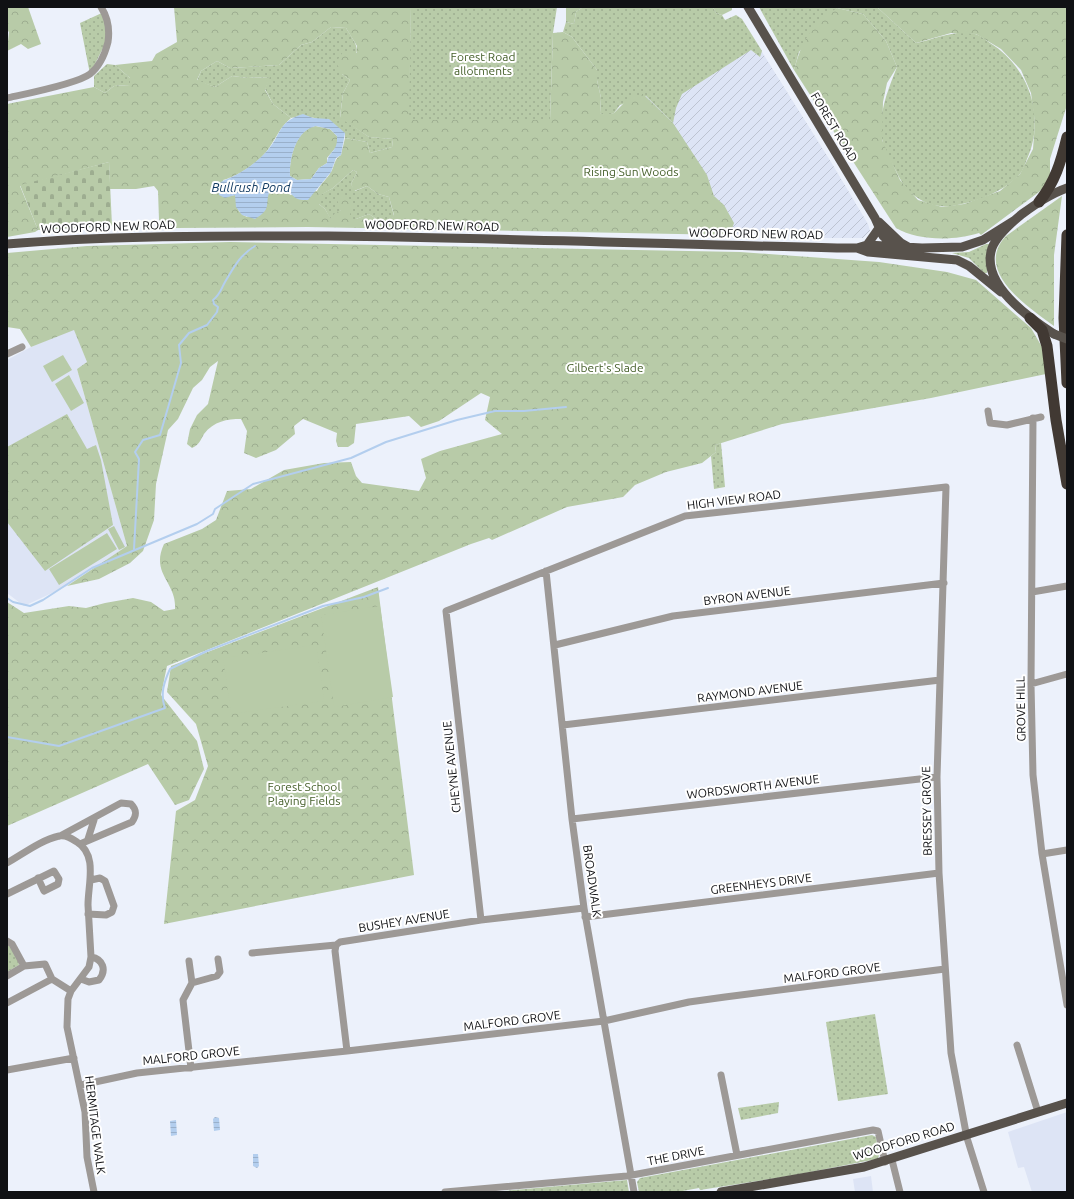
<svg xmlns="http://www.w3.org/2000/svg" width="1074" height="1199" font-family="Ubuntu,sans-serif">
<defs>
<pattern id="industrial-furrows" width="10" height="10" patternUnits="userSpaceOnUse"><rect width="10" height="10" fill="#dde4f5"/><path d="M-1 1l2-2M0 10L10 0M9 11l2-2" fill="none" stroke="#bdc3d1"/></pattern>
<pattern id="grass-dots" width="8" height="8" patternUnits="userSpaceOnUse"><rect width="8" height="8" fill="#b8cba8"/><path d="M2 2h.1M6 6h.1" fill="none" stroke="#9dad90" stroke-width="1.8" stroke-linecap="round"/></pattern>
<pattern id="forest-crowns" width="20" height="18" patternUnits="userSpaceOnUse"><rect width="20" height="18" fill="#b8cba8"/><path d="M2 6a3 3 0 1 1 6 0M12 15a3 3 0 1 1 6 0" fill="none" stroke="#9dad90"/></pattern>
<pattern id="cemetery-stones" width="16" height="16" patternUnits="userSpaceOnUse"><rect width="16" height="16" fill="#b8cba8"/><path d="M2 7V4a2 2 0 0 1 4 0v3zM10 15v-3a2 2 0 0 1 4 0v3z" fill="#9dad90"/></pattern>
<pattern id="water-rules" width="6" height="5" patternUnits="userSpaceOnUse"><rect width="6" height="5" fill="#b3ceee"/><path d="M0 2.5h6" fill="none" stroke="#99b0cb"/></pattern>
</defs>
<rect width="100%" height="100%" fill="#ecf1fb"/>
<!-- built -->
<path fill="#dde4f5" d="M74,329L87,362L77,369L127,546L67,586L24,606L7,593V360L31,347Z
M1067,1112V1192H1032L1024,1167L1018,1168L1008,1132Z
M871,1176L873,1192H855L853,1179Z"/>
<!-- industrial -->
<path fill="url(#industrial-furrows)" d="M747,28L831,162L868,224L870,231L863,238H814L812,234H808L806,237L776,236L772,233H770L768,236L730,235L642,94Z"/>
<!-- grass -->
<path fill="url(#grass-dots)" d="M411,7H557L553,33L550,120H408Z
M583,7H713L716,13L722,15L725,20L736,15L742,19L762,51L760,57L751,50L682,94L676,108L673,123L646,96L620,105L614,113L606,116L600,113L601,98L597,80V70L572,37L563,32L566,22L574,24L576,12Z
M759,7H877L916,43C934,39 956,29 975,34C980,35 986,40 990,43C1029,67 1046,117 1027,159C1025,164 1023,171 1019,175C1002,193 976,202 952,206C929,209 908,196 898,175C893,164 884,151 882,139C878,113 888,90 897,67L886,41L863,14L837,8L799,52L794,70Z
M104,12L108,38L90,74L80,23Z
M331,27L346,28C362,53 360,50 342,74L350,80L343,93L340,117L369,137L393,139L392,147L370,153L367,142L345,138V133C326,123 312,112 291,118L273,104L265,89L269,77L248,78L232,76L215,87L197,81L201,71L217,61L230,68L279,65L301,45L312,42Z
M107,64L115,65L130,78V85L114,86L105,93L94,87V76Z
M353,170L357,172L351,184L355,191L367,186L378,194L389,197L394,216L389,222L378,220L369,214L356,219H348L351,207L341,210L331,220L325,209L319,204L318,196L333,188Z
M986,244H989L987,273H984L969,258L952,253L969,252Z
M721,443L725,487L714,489L711,456L716,452L715,445Z
M7,945L11,947L18,959L19,965L7,972Z
M875,1014L888,1094L838,1101L826,1022Z
M779,1102L778,1113L741,1120L738,1108Z
M872,1135L876,1137L879,1156L877,1159L795,1175L700,1190L699,1188L677,1192H639L637,1182L640,1178Z
M627,1180L629,1192H492Z"/>
<!-- forest -->
<path fill="url(#forest-crowns)" fill-rule="evenodd" d="M7,7H28L41,44L28,49L21,44L7,51L9,32L7,30Z
M174,7H411L409,120H550L553,33L563,32L572,37L597,70V80L601,98L600,113L606,115L614,113L630,97L643,94L673,123L707,175L714,196L724,205L734,223L730,235L308,227L175,228L159,220L158,191L154,186L136,189H110L109,162L20,186L38,230L35,232L7,237V104L94,87L105,93L114,86L130,85V78L115,65L152,61L156,54L177,42ZM331,27L346,28L357,46V53L343,52L336,62L342,74L350,80L343,93L340,118L369,137L393,139L392,147L370,153L367,142L345,138L341,155C334,159 335,165 331,172C327,179 321,183 317,191L290,195L285,187H277L270,190L267,197L247,217C233,211 240,204 235,195L230,196L223,180C238,176 261,161 269,148C276,138 281,126 291,118L273,104L265,90L270,77L248,78L232,76L215,87L197,80L201,71L217,61L230,68L279,65L301,45L312,42ZM353,170L357,172L351,184L354,191L367,186L378,194L389,197L394,215L389,222L378,220L369,214L356,219H349L353,203L341,194L337,200L341,210L335,213L331,219L325,209L319,204V196L333,188Z
M566,7H583L576,12L574,24L566,22Z
M713,7H732V10L722,15L716,13Z
M877,7H1067V105L1050,159V180L1039,192L981,235L979,233C954,241 918,241 896,228L794,70C802,41 811,24 837,8L863,14L886,41L897,67L887,83L883,102L882,140L900,180L918,200L942,207L964,204L1000,191L1020,174L1033,149L1035,123L1031,93L1021,70L1001,49L976,34L951,33L916,43Z
M315,126L330,129L337,136V146L327,158V163L319,168L311,179L297,180L290,176C289,158 296,130 315,126Z
M1062,196L1054,255V326C1028,307 973,271 1006,236Z
M230,242L740,252L879,262L947,272L976,280L1031,328L1042,347L1046,374L931,398L782,424L715,445L716,452L702,463L666,472L635,485L623,497L567,507L492,540L489,538L471,544L167,666L161,695L197,741L204,769L189,800L175,805L148,764L7,826V602L24,613L69,606L86,608L105,603L133,598L151,602L164,611L175,609C177,582 150,574 164,544L202,529L216,520L227,491L251,489L284,470L324,463L351,462L356,476L362,483L419,491L426,478L421,459L440,451L502,434L485,420L490,397L481,393L439,421L421,427L409,416L356,424L354,443L348,447H338L336,441L337,433L303,419L294,426L295,434L276,450L256,458L244,453L247,431L241,419C227,419 214,421 204,434C200,441 199,445 192,448L187,444L190,429L197,415L208,404L218,361L210,367L202,380L193,388L178,419L168,430L156,484L154,520L143,551L130,563L99,579L67,586L127,546L77,369L87,362L74,330L31,347L20,329L7,327V253L87,246Z
M67,414L87,449L96,445L101,460L113,525L45,571L7,522V447Z
M378,587L414,875L164,924L176,811L195,800L208,766L196,724L167,692L171,666Z"/>
<!-- cemetery -->
<path fill="url(#cemetery-stones)" d="M109,162L112,226L38,230L20,185Z"/>
<!-- pitch -->
<path fill="#b8cba8" d="M63,355L72,370L52,382L43,366Z
M69,375L84,403L71,411L55,384Z
M114,526L125,547L119,550L108,529Z
M107,533L117,549L59,585L49,569Z
M380,606L393,697L334,707L321,615Z
M316,645L324,701L231,714L223,658Z"/>
<!-- water -->
<path fill="url(#water-rules)" fill-rule="evenodd" d="M303,114L313,118L329,119L345,133L341,155L336,158L331,172L308,200C293,201 294,195 285,187H277L270,190C264,205 273,208 255,219L242,215L236,207L235,195L225,198L219,195L218,187L221,182C224,180 228,179 232,177C245,171 258,161 267,151C282,134 277,122 303,114ZM316,126L330,129L337,136C338,153 328,151 327,163L319,168L311,179L297,180L290,176C289,158 296,130 316,126Z
M215,1117L219,1118L220,1130L214,1131L213,1119Z
M176,1120L177,1135L171,1136L170,1121Z
M253,1154H258L259,1166L257,1168L253,1166Z"/>
<g fill="none" stroke-linecap="round" stroke-linejoin="round">
<!-- stream -->
<path stroke="#b3ceee" stroke-width="2" d="M134,549L139,459L135,452L143,440L160,435L181,363L179,345L189,333L207,325L217,312L218,307L214,304L213,300C220,295 221,289 225,282C234,267 240,255 255,246
M7,598L13,602L30,606L43,600L92,568L197,524L213,514L215,509L253,484L351,458L386,442L457,420L495,411H524L566,407
M7,737L59,746L165,708C160,694 164,682 170,669L207,651L323,606L364,597L388,588"/>
<!-- minor -->
<path stroke="#9d9996" stroke-width="7" d="M7,98C25,94 77,84 90,74C99,67 105,54 108,42C110,29 108,18 101,7
M7,354L22,347
M988,411L990,423L1007,425L1041,417
M1033,418L1031,684L1033,775L1042,854L1067,1005
M546,571L572,819L584,908L634,1192
M1032,592L1067,586
M555,645L673,616L944,583
M1031,684L1067,674
M563,725L940,680
M572,819L937,777
M60,836L121,803L131,804C137,810 137,815 132,822L80,844
M88,839L94,820
M1042,854L1067,850
M7,863C23,854 41,840 59,836C66,835 71,838 77,842C98,855 88,884 88,905C89,922 90,940 91,957L89,967L71,991L68,999L67,1027L85,1112L87,1157L94,1192
M7,894L54,871L59,879L58,884L44,891L38,878
M88,914L106,915L112,912L114,906L105,881L100,878L91,880
M585,917L939,873
M481,920L446,611L685,516L946,487L937,777L939,873L951,1053L967,1138L984,1192
M7,941L12,944L24,966L7,976
M252,953L336,945
M189,961L192,983
M24,966L45,964L52,979L71,991
M81,979L89,982L99,980C107,970 103,959 91,957
M7,1003L52,979
M1017,1045L1038,1112
M347,1051L335,951L336,945L340,942L481,920L584,908
M191,1068L183,1000L192,983L217,976L220,972L218,959
M7,1070L74,1058
M721,1075L737,1155
M81,1085L137,1073L347,1051L604,1021L689,1002L725,997L945,969
M892,1160L900,1192
M445,1192L627,1176L873,1130L878,1131L885,1162"/>
<!-- major -->
<path stroke="#58524c" stroke-width="9" d="M748,7L875,218L883,236L904,255
M879,222L901,243L908,247
M7,244C114,235 221,236 328,236C498,238 667,244 837,248H857L867,245L922,248L962,247L983,240L1015,220
M867,245L879,228
M857,248L868,252L957,260L969,266L1001,292
M1054,334C1029,318 980,284 992,248C997,235 1011,223 1022,214C1036,204 1050,194 1067,188
M721,1192L864,1167L1067,1103"/>
<!-- highway -->
<path stroke="#413933" stroke-width="11" d="M1039,202C1055,182 1061,162 1067,137
M1067,235L1064,318L1067,383
M1030,318L1042,330L1047,346L1056,420L1067,484"/>
<!-- major-bridge -->
<path stroke="#58524c" stroke-width="9" d="M1054,334L1067,339"/>
</g>
<g text-anchor="middle" stroke-width="4" stroke-linejoin="round" paint-order="stroke">
<!-- park labels -->
<g font-size="12" fill="#455f2a" stroke="#fff">
<text x="483" y="61">Forest Road<tspan x="483" dy="14">allotments</tspan></text>
<text x="631" y="176">Rising Sun Woods</text>
<text x="605" y="372">Gilbert's Slade</text>
<text x="304" y="791">Forest School<tspan x="304" dy="14">Playing Fields</tspan></text>
</g>
<!-- street labels -->
<g font-size="12" fill="#101114" stroke="#fff">
<text transform="translate(834 127) rotate(59)" y="4">FOREST ROAD</text>
<text transform="translate(432 226) rotate(1)" y="4">WOODFORD NEW ROAD</text>
<text transform="translate(108 227) rotate(-2)" y="4">WOODFORD NEW ROAD</text>
<text transform="translate(756 234) rotate(1)" y="4">WOODFORD NEW ROAD</text>
<text transform="translate(734 500) rotate(-7)" y="4">HIGH VIEW ROAD</text>
<text transform="translate(747 596) rotate(-7)" y="4">BYRON AVENUE</text>
<text transform="translate(750 692) rotate(-7)" y="4">RAYMOND AVENUE</text>
<text transform="translate(1021 709) rotate(-91)" y="4">GROVE HILL</text>
<text transform="translate(452 767) rotate(-96)" y="4">CHEYNE AVENUE</text>
<text transform="translate(753 787) rotate(-7)" y="4">WORDSWORTH AVENUE</text>
<text transform="translate(927 811) rotate(-91)" y="4">BRESSEY GROVE</text>
<text transform="translate(592 881) rotate(82)" y="4">BROADWALK</text>
<text transform="translate(761 884) rotate(-7)" y="4">GREENHEYS DRIVE</text>
<text transform="translate(404 921) rotate(-9)" y="4">BUSHEY AVENUE</text>
<text transform="translate(832 973) rotate(-7)" y="4">MALFORD GROVE</text>
<text transform="translate(512 1021) rotate(-7)" y="4">MALFORD GROVE</text>
<text transform="translate(191 1056) rotate(-6)" y="4">MALFORD GROVE</text>
<text transform="translate(95 1125) rotate(83)" y="4">HERMITAGE WALK</text>
<text transform="translate(904 1141) rotate(-17)" y="4">WOODFORD ROAD</text>
<text transform="translate(676 1156) rotate(-11)" y="4">THE DRIVE</text>
</g>
<!-- water labels -->
<g font-size="13" font-style="italic" fill="#0e375f" stroke="#fff">
<text x="251" y="192">Bullrush Pond</text>
</g>
</g>
<!-- border -->
<rect width="1074" height="1199" fill="none" stroke="#101114" stroke-width="16"/>
</svg>
